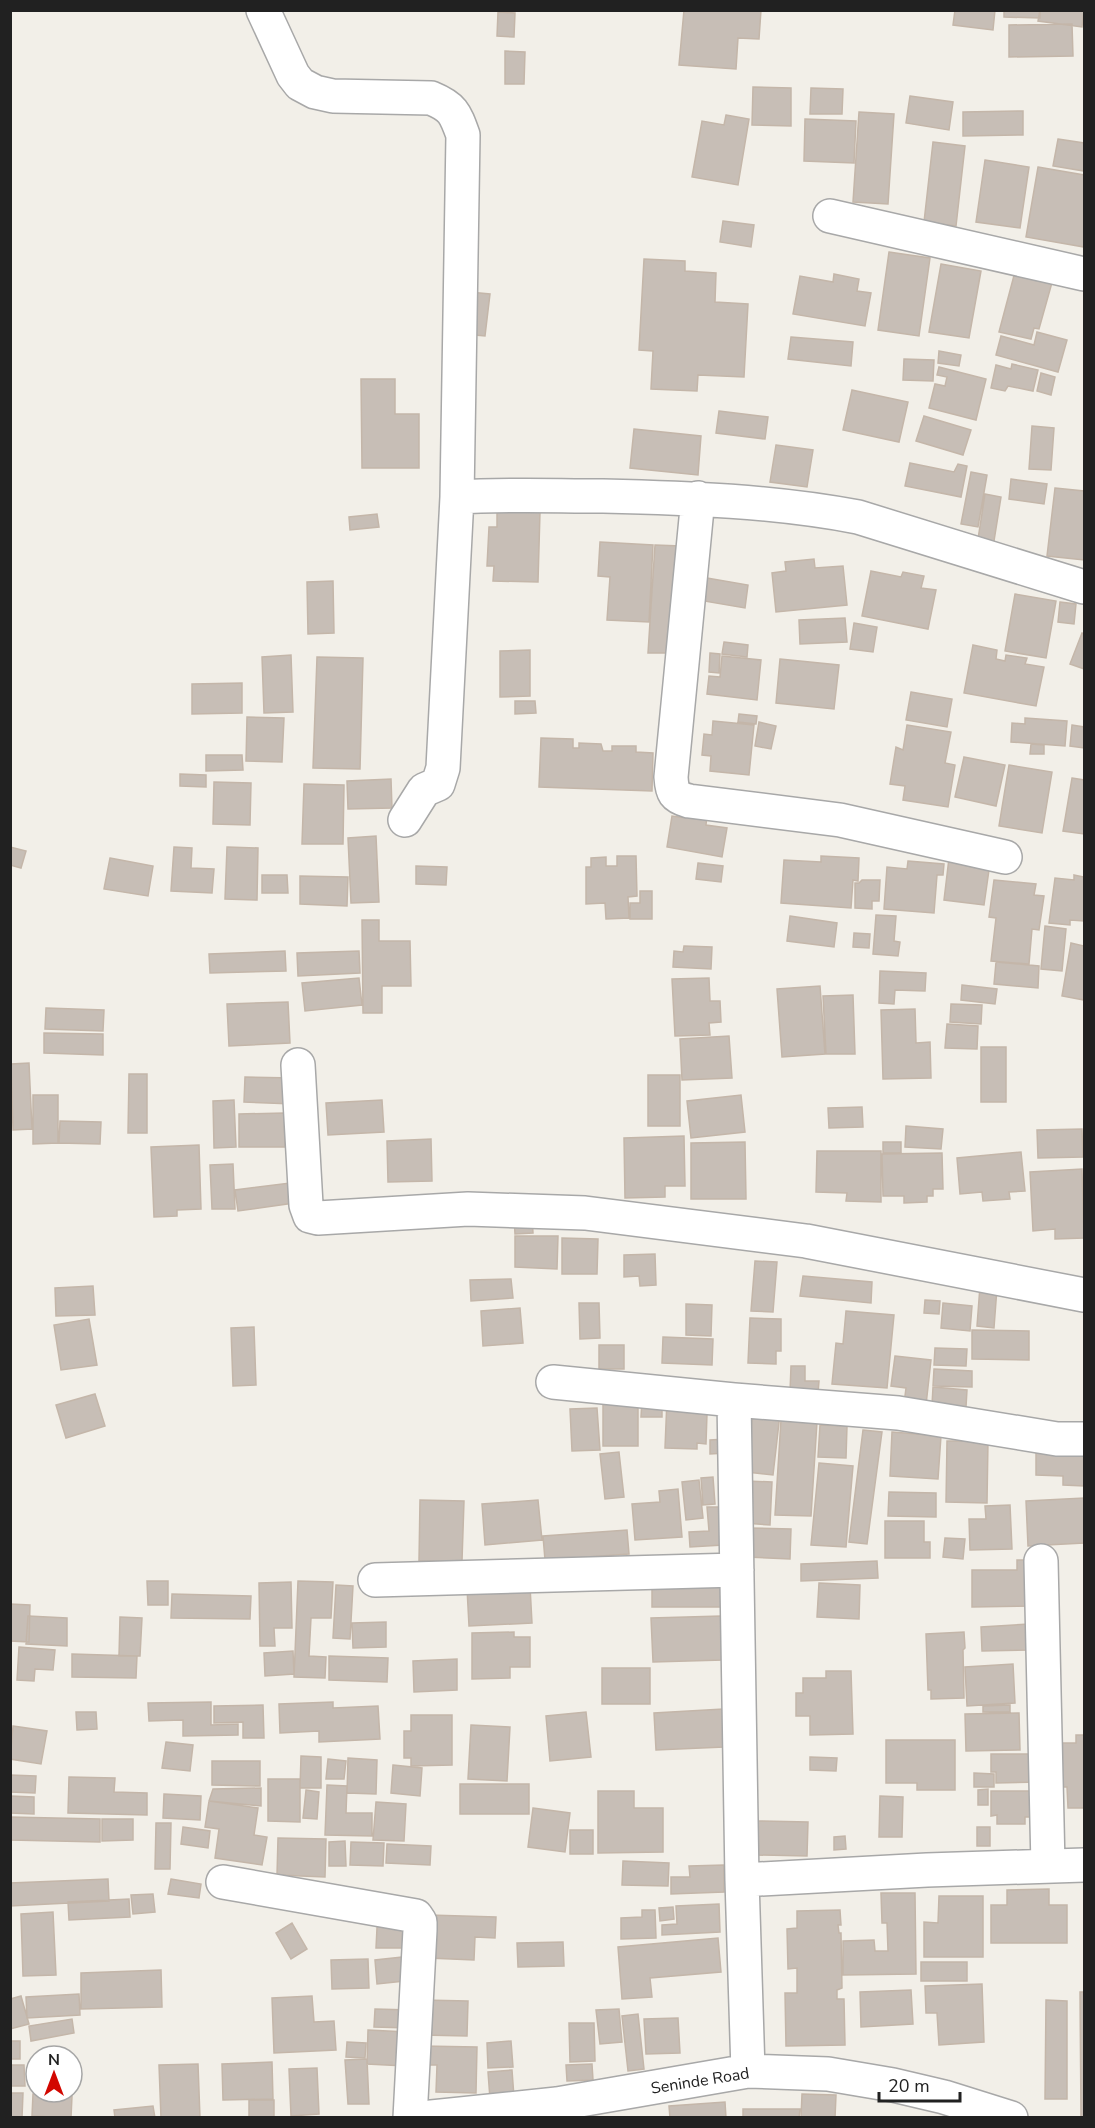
<svg xmlns="http://www.w3.org/2000/svg" width="1095" height="2128" font-family="'Nunito Sans',sans-serif">
<rect width="100%" height="100%" fill="#f2efe8"/>
<!-- building -->
<path fill="#c7beb6" stroke="#c4b6a9" stroke-width="1.5" d="M684,10H761L759,39L738,38L736,69L679,65Z
M955,10H995L993,30L953,25Z
M1004,10H1040V18L1004,17Z
M1040,10H1084L1082,27L1038,21Z
M498,12L515,13L514,37L497,36Z
M1072,24L1073,56L1009,57V25Z
M505,51L525,52L524,84H505Z
M753,87L791,88V126L752,125Z
M811,88L843,89L842,114H810Z
M910,96L953,102L949,130L906,123Z
M1023,111V135L963,136V112Z
M859,112L894,114L888,204L853,202Z
M726,115L749,119L738,185L692,177L702,121L724,125Z
M805,119L856,121L854,163L804,161Z
M1058,139L1084,143V171L1053,166Z
M933,142L965,146L956,226L924,222Z
M985,160L1029,167L1020,228L976,222Z
M1038,167L1084,175V247L1026,237Z
M723,221L754,225L751,247L720,242Z
M889,252L930,258L919,336L878,330Z
M644,259L685,261V271L716,273L715,302L748,304L744,377L698,375L697,391L651,389L653,351L639,350Z
M941,264L981,271L969,338L929,332Z
M1016,268L1053,279L1039,329L1034,328L1031,339L999,332Z
M834,274L859,279L857,291L871,293L865,326L793,314L800,276L833,282Z
M469,292L490,294L485,336L464,334Z
M1037,332L1067,340L1058,372L996,355L1001,336L1034,345Z
M791,337L853,342L851,366L788,359Z
M939,351L961,355L959,366L938,363Z
M904,359L934,360L933,381L903,380Z
M1012,364L1038,370L1033,391L1008,386L1005,391L991,388L996,365L1011,369Z
M939,367L986,379L976,420L929,408L935,384L945,386L947,377L937,375Z
M1041,373L1055,377L1051,395L1037,391Z
M361,379H395V414H419V468H362Z
M852,390L908,402L899,442L843,430Z
M719,411L768,417L765,439L716,433Z
M924,416L971,430L963,455L916,441Z
M1032,426L1054,428L1051,470L1029,469Z
M634,429L701,436L698,475L630,468Z
M776,445L813,450L807,487L770,482Z
M910,463L954,472L958,464L967,466L961,497L905,486Z
M971,472L987,475L978,527L961,524Z
M1011,479L1047,484L1044,504L1009,499Z
M1055,488L1084,491V560L1047,556Z
M985,494L1001,497L994,541L978,539Z
M497,511L540,512L538,582L493,581L494,566H487L489,527H497Z
M377,514L379,527L350,530L349,517Z
M600,542L653,545L649,622L607,620L610,577L598,576Z
M655,545L681,546L676,653H648Z
M814,559L815,568L843,566L847,605L776,612L772,573L786,571L785,562Z
M871,571L901,577L903,572L924,576L921,588L936,590L928,629L862,616Z
M707,578L748,585L745,608L704,601Z
M333,581L334,633L308,634L307,582Z
M1015,594L1056,601L1046,658L1005,651Z
M1060,602L1076,604L1074,624L1058,622Z
M845,618L847,642L800,644L799,620Z
M854,623L877,627L873,652L850,649Z
M1082,633L1084,634V669L1070,664Z
M724,642L748,645L747,657L722,654Z
M973,645L997,650L996,659L1005,661L1006,655L1027,658L1025,664L1044,667L1036,706L964,693Z
M530,650V696L500,697V651Z
M710,653L720,654L719,673L709,672Z
M291,655L293,712L264,713L262,657Z
M722,656L761,660L757,700L707,694L709,676L720,677Z
M317,657L363,658L360,769L313,768Z
M780,659L839,665L834,709L776,703Z
M242,683V713L192,714V684Z
M911,692L952,699L947,727L906,720Z
M515,701H535L536,713L515,714Z
M739,714L757,716L756,724L738,722Z
M247,717L284,718L282,762L246,761Z
M1025,718L1067,721L1065,746L1011,742L1012,723L1025,724Z
M713,721L754,725L749,775L710,771L711,756L702,755L704,734L712,735Z
M759,722L776,726L771,749L755,746Z
M907,725L951,732L945,763L955,765L948,807L903,800L905,786L890,784L896,747L903,750Z
M1072,725L1084,727V748L1070,746Z
M541,738L573,739V748H579V743L601,744L603,751H612V746H636V752L653,753L652,791L539,787Z
M1031,744L1044,745V754H1030Z
M206,755H242L243,770L206,771Z
M964,757L1005,765L996,806L955,797Z
M1009,765L1052,772L1042,833L999,826Z
M180,774L206,775V787L180,786Z
M1072,778L1084,780V834L1063,831Z
M391,779L392,808L348,809L347,781Z
M214,782L251,783L250,825L213,824Z
M304,784L344,785L343,844H302Z
M687,812L707,815L706,825L727,828L722,857L667,847L672,816L686,818Z
M376,836L379,902L351,903L348,838Z
M10,847L26,851L21,868L10,865Z
M174,847L192,848L191,868L214,869L212,893L171,891Z
M227,847L258,848L257,900L225,899Z
M617,856H636L637,896L628,897L629,918L606,919L605,903L586,904V867H591V858L606,857V866H617Z
M821,856L859,858L858,881L853,880L851,908L781,903L784,860L821,862Z
M110,858L153,866L148,896L104,889Z
M949,858L990,863L984,905L944,900Z
M908,861L944,864L943,875H937L934,913L884,909L887,867L907,869Z
M698,863L723,866L721,882L696,879Z
M416,866L447,867L446,885L416,884Z
M262,875H287L288,893H262Z
M1074,875L1084,877V921L1070,920V925L1049,923L1055,878L1074,880Z
M300,876L348,877L347,906L300,904Z
M862,880H880L879,901H872V909L855,908V883H859Z
M994,880L1036,884L1034,895L1044,896L1039,930L1032,929L1029,964L991,961L996,918L989,917Z
M640,891H652V919H630V903H640Z
M876,915L896,916L894,941L900,942L898,956L873,954Z
M790,916L837,923L834,947L787,941Z
M362,920H379V941H410L411,986H382V1013H363Z
M1045,926L1066,929L1062,971L1041,969Z
M854,933L870,934L869,948L853,947Z
M1071,943L1084,946V1000L1062,996Z
M684,946L712,947L711,969L673,967L674,951L683,952Z
M285,951L286,971L210,973L209,954Z
M359,951L360,973L298,976L297,953Z
M996,962L1039,966L1038,988L994,984Z
M880,971L926,973L925,991L895,990L894,1004L879,1003Z
M359,978L362,1005L305,1011L302,983Z
M709,978L710,1001H720L721,1022L709,1023L710,1035L675,1036L672,979Z
M962,985L997,989L995,1004L961,1000Z
M820,986L825,1054L782,1057L777,989Z
M853,995L855,1054H826L823,996Z
M288,1002L290,1043L229,1046L227,1004Z
M951,1004L982,1005L981,1024L950,1022Z
M46,1008L104,1010L103,1031L45,1029Z
M915,1009L916,1043L930,1042L931,1078L883,1079L881,1010Z
M947,1024L978,1026L977,1049L945,1048Z
M44,1033L103,1034V1055L44,1053Z
M729,1036L732,1078L682,1080L680,1039Z
M981,1047H1006V1102H981Z
M29,1063L32,1129L13,1130L11,1064Z
M129,1074H147V1133H128Z
M648,1075H680V1126H648Z
M245,1077L294,1078L293,1104L244,1102Z
M33,1095H58V1143L33,1144Z
M741,1095L745,1132L691,1138L687,1101Z
M234,1100L236,1147L214,1148L213,1101Z
M382,1100L384,1132L328,1135L326,1103Z
M862,1107L863,1127L829,1128L828,1108Z
M284,1113L285,1147H239V1114Z
M60,1121L101,1122L100,1144L59,1143Z
M906,1126L943,1129L941,1149L905,1147Z
M1082,1129L1083,1157L1038,1158L1037,1130Z
M684,1136L685,1186H665V1197L625,1198L624,1138Z
M431,1139L432,1181L388,1182L387,1141Z
M745,1142L746,1199H691V1143Z
M883,1142H901V1153H883Z
M199,1145L201,1209L177,1210V1216L154,1217L151,1147Z
M817,1151H881V1202L846,1201L847,1193L816,1192Z
M1021,1152L1025,1191L1009,1192L1010,1199L983,1201L982,1192L960,1194L957,1158Z
M942,1153L943,1189H933V1196H927V1202L904,1203V1196H883L882,1154Z
M233,1164L235,1209H212L210,1165Z
M1082,1169L1084,1238L1055,1239V1229L1033,1231L1030,1172Z
M298,1182L301,1202L238,1211L235,1190Z
M532,1216L533,1233L515,1234L514,1217Z
M515,1236H558L557,1269L515,1267Z
M562,1238L598,1239L597,1274H562Z
M655,1254L656,1285L640,1286L639,1276L624,1277V1255Z
M755,1261L777,1262L773,1312L751,1311Z
M803,1276L872,1282L871,1303L800,1296Z
M511,1279L513,1298L471,1301L470,1280Z
M93,1286L95,1315L56,1316L55,1288Z
M980,1286L997,1288L994,1328L977,1326Z
M925,1300L940,1301L939,1314L924,1313Z
M579,1303H599L600,1338L580,1339Z
M943,1303L972,1306L970,1331L941,1328Z
M686,1304L712,1305L711,1336L686,1335Z
M520,1308L523,1343L483,1346L481,1311Z
M846,1311L894,1315L887,1388L832,1384L836,1343L843,1344Z
M750,1318L781,1319V1351H776V1364L748,1363Z
M89,1319L97,1365L61,1370L54,1325Z
M254,1327L256,1385L233,1386L231,1328Z
M972,1330L1029,1331V1360L972,1359Z
M663,1337L713,1339L712,1365L662,1363Z
M599,1345H624V1369H599Z
M935,1348L967,1349L966,1366L934,1365Z
M895,1356L931,1360L926,1405L904,1404L906,1388L891,1386Z
M791,1366H805V1381H819L818,1393L790,1392Z
M934,1369L972,1371V1387L933,1386Z
M933,1387L967,1390L966,1407L932,1405Z
M95,1394L105,1426L66,1438L56,1405Z
M638,1397V1446H603V1398Z
M667,1399L696,1400V1413L707,1414L706,1444L697,1443V1449L665,1448Z
M642,1400H662V1417H641Z
M597,1408L600,1450L572,1451L570,1409Z
M753,1411L780,1414L773,1475L747,1472Z
M781,1420L817,1422L811,1516L775,1515Z
M820,1425L847,1426L846,1458L818,1457Z
M863,1430L882,1432L867,1544L849,1542Z
M892,1432L941,1436L938,1479L890,1476Z
M726,1439V1453L710,1454V1440Z
M947,1441H988L987,1503L946,1502Z
M1036,1446L1084,1447V1486L1063,1485V1476L1036,1475Z
M619,1452L624,1497L605,1499L600,1454Z
M819,1463L853,1466L846,1547L811,1545Z
M713,1477L715,1504L703,1505L701,1478Z
M699,1480L703,1518L686,1520L682,1482Z
M746,1481L772,1482L770,1525L744,1523Z
M678,1489L682,1537L635,1540L632,1504L660,1502L659,1491Z
M889,1492L936,1493V1517L888,1516Z
M1084,1498V1543L1028,1546L1026,1501Z
M420,1500L464,1501L462,1561H419Z
M538,1500L542,1540L485,1545L482,1504Z
M1010,1505L1012,1549L970,1550L969,1519H986L985,1506Z
M707,1507H720L723,1545L690,1547L689,1532L709,1531Z
M885,1521H924V1542H930V1558H885Z
M748,1528L791,1529L790,1559L747,1557Z
M627,1530L629,1554L545,1560L543,1536Z
M945,1538L965,1539L963,1559L943,1557Z
M1017,1560H1036V1606L972,1607V1570H1017Z
M877,1561L878,1578L801,1581V1564Z
M687,1578H721V1607H652V1589L687,1588Z
M147,1581H168V1605H148Z
M298,1581L333,1582L331,1618H311L309,1656L326,1657L325,1678L294,1677Z
M291,1582L292,1628H274L275,1646H260L259,1583Z
M819,1583L860,1585L859,1619L817,1617Z
M336,1585L353,1586L350,1639L333,1638Z
M530,1586L532,1623L469,1626L467,1588Z
M172,1594L251,1596L250,1619L171,1618Z
M10,1604L30,1605L29,1642L10,1641Z
M28,1616L67,1618V1646L26,1644Z
M721,1616L723,1660L653,1662L651,1618Z
M120,1617L142,1618L140,1656H119Z
M386,1622V1647L353,1648L352,1623Z
M1029,1624V1650L982,1651L981,1627Z
M514,1632V1637H530V1667H510V1678L472,1679V1633Z
M964,1632L965,1648L963,1650L964,1698L931,1699V1690H928L926,1634Z
M19,1647L55,1650L53,1670L35,1669L34,1681L17,1680Z
M293,1651L294,1674L265,1676L264,1653Z
M72,1654L137,1656L136,1678L72,1677Z
M329,1656L388,1658L387,1682L329,1680Z
M457,1659V1690L414,1692L413,1661Z
M1013,1664L1015,1703L967,1706L965,1667Z
M602,1668H650V1704H602Z
M826,1671H851L853,1734L810,1735V1716H796V1693H803V1678H826Z
M211,1702V1725L238,1724V1735L183,1736V1720L149,1721L148,1703Z
M333,1702V1708L378,1706L380,1739L319,1742V1731L280,1733L279,1704Z
M263,1705L264,1738H243V1722L214,1723V1706Z
M1010,1705V1712H983V1706Z
M723,1709L724,1747L656,1750L654,1713Z
M76,1712H96L97,1729L77,1730Z
M586,1712L591,1757L550,1761L546,1716Z
M1019,1713L1020,1750L966,1751L965,1714Z
M411,1715H452V1765L411,1766V1758H404V1731H411Z
M471,1725L510,1727L507,1781L468,1779Z
M13,1726L47,1731L41,1764L10,1759Z
M1076,1735H1084V1808H1068L1067,1787H1061L1060,1743H1076Z
M886,1740H955V1790H917V1783H886Z
M166,1742L193,1745L190,1771L162,1768Z
M991,1754H1040V1782L996,1783V1772H991Z
M301,1756L321,1757V1788H300Z
M810,1757L837,1758L836,1771L810,1770Z
M348,1758L377,1760L376,1794L347,1793Z
M328,1759L346,1761L344,1779H326Z
M212,1761H260V1786L212,1785Z
M393,1765L422,1768L420,1796L391,1793Z
M974,1773L994,1774V1787H974Z
M10,1775L36,1776L35,1793L10,1792Z
M69,1777L115,1778L114,1792L147,1793V1815L68,1813Z
M268,1779H300V1822L268,1821Z
M460,1784H529V1814H460Z
M327,1785L347,1786L346,1813H372V1836L325,1835Z
M261,1788V1806L209,1801L213,1789Z
M988,1789V1805H978V1790Z
M306,1790L319,1792L317,1819L303,1818Z
M598,1791H634V1808H663V1852L598,1853Z
M991,1791H1035V1817H1025V1824H997V1815L991,1816Z
M164,1794L201,1796L200,1820L163,1818Z
M10,1796L34,1797V1814L10,1813Z
M880,1796L903,1797L902,1837H879Z
M209,1801L258,1808L254,1835L267,1837L262,1865L215,1858L219,1829L205,1827Z
M376,1802L406,1804L404,1841L373,1840Z
M533,1808L570,1813L565,1852L528,1847Z
M10,1817L100,1819V1842L10,1840Z
M102,1819H133V1840L102,1841Z
M758,1821L808,1822L807,1856L757,1855Z
M156,1823H171L170,1869H155Z
M183,1827L210,1831L208,1848L181,1844Z
M977,1827H990V1846H977Z
M570,1830H593V1854H570Z
M845,1836L846,1849L834,1850V1837Z
M278,1838L326,1839L325,1877L277,1875Z
M345,1841L346,1866H329V1842Z
M351,1842L384,1843L383,1866L350,1865Z
M387,1844L431,1846L430,1865L386,1863Z
M623,1861L669,1863L668,1886L622,1885Z
M724,1865V1892L671,1894V1877H690L689,1866Z
M108,1879L109,1901L10,1906V1883Z
M171,1879L201,1884L199,1898L168,1894Z
M1049,1889V1905H1067V1943H991V1905H1007V1890Z
M881,1893H915L916,1974L843,1975V1941L874,1940L875,1951H888L887,1923H882Z
M153,1894L155,1912L133,1914L131,1895Z
M939,1896H983V1957H924V1922L938,1923Z
M129,1899L130,1917L69,1920L68,1902Z
M719,1904L720,1932L662,1935V1925L677,1924L676,1906Z
M673,1907L674,1919L660,1921L659,1908Z
M378,1908L408,1910L407,1948H376Z
M642,1910H655L656,1938L621,1939V1918L642,1917Z
M840,1910L841,1925H838L839,1933H841L842,1988L837,1990V1999H844L845,2045L786,2046L785,1993H797V1968L788,1969L787,1929L797,1928V1911Z
M53,1912L56,1975L23,1976L21,1914Z
M429,1915L496,1917L495,1938L475,1937L474,1960L428,1958Z
M292,1923L307,1949L291,1959L276,1933Z
M718,1938L721,1972L650,1978L652,1997L622,1999L618,1947Z
M563,1942L564,1966L518,1967L517,1943Z
M411,1956L414,1980L377,1984L375,1960Z
M368,1959L369,1988L332,1989L331,1960Z
M921,1962H967V1981H921Z
M161,1970L162,2007L81,2009V1973Z
M982,1984L984,2042L939,2045L937,2013H926L925,1986Z
M911,1990L913,2024L861,2027L860,1992Z
M1080,1992H1084V2118H1081Z
M79,1994L80,2015L27,2018L26,1997Z
M21,1996L29,2024L10,2029V1999Z
M312,1996L314,2022L334,2021L336,2050L274,2053L272,1998Z
M422,2000L468,2001L467,2036L422,2035Z
M1046,2000L1067,2001V2099H1045Z
M375,2009L410,2010L409,2028L374,2027Z
M619,2009L622,2042L600,2044L596,2010Z
M638,2014L644,2069L628,2071L622,2016Z
M678,2018L680,2053L646,2054L644,2019Z
M72,2019L74,2033L31,2041L29,2026Z
M569,2023H594L595,2061L570,2062Z
M368,2030L407,2032L405,2066L367,2064Z
M10,2041H20V2059H10Z
M511,2041L513,2067L488,2068L487,2043Z
M347,2042L366,2043L365,2058L346,2057Z
M422,2046L477,2047L476,2093L436,2092L437,2065H422Z
M367,2059L369,2104H348L345,2060Z
M272,2062L273,2099L223,2100L222,2064Z
M198,2064L200,2118H161L159,2065Z
M592,2064L593,2080L567,2081L566,2065Z
M10,2065H24L25,2086H10Z
M317,2068L319,2114L291,2116L289,2069Z
M512,2070L514,2097L490,2099L488,2072Z
M10,2093H23L22,2118H10Z
M33,2094L72,2096L71,2118L32,2116Z
M802,2094L836,2095L835,2118H801Z
M249,2100H274V2118H249Z
M725,2102L726,2118H670L669,2106Z
M153,2106L155,2118H115L114,2110Z
M743,2109H800L799,2118H743Z"/>
<g fill="none" stroke-linecap="round" stroke-linejoin="round">
<defs>
<path id="minor" d="M263,10L293,75L300,84L315,92L333,96L431,98C453,107 455,113 463,135L457,497L443,768L438,784L424,790L405,820
M830,216L1084,274
M457,497C506,494 555,496 603,496C688,498 774,501 858,517L1084,587
M698,498L671,777C672,793 674,797 689,801L840,820L1005,857
M298,1065L306,1205L310,1216L318,1218L468,1209L585,1213L806,1241L1084,1295
M553,1382L734,1400L898,1413L1057,1439H1084
M734,1400L742,1880L748,2071
M1041,1561L1048,1866
M375,1580L737,1570
M742,1880L927,1870L1084,1865
M223,1882L416,1916L420,1922V1930L410,2118
M422,2118L557,2104L748,2071L828,2074L893,2085L944,2097L1011,2118"/>
</defs>
<!-- minor casing -->
<use href="#minor" stroke="#a8a8a8" stroke-width="36"/>
<!-- minor -->
<use href="#minor" stroke="#fff" stroke-width="33"/>
</g>
<g text-anchor="middle" stroke-width="4.5" stroke-linejoin="round" paint-order="stroke">
<!-- street labels -->
<g font-size="16" fill="#212121" stroke="#fff">
<text transform="translate(700 2080) rotate(-9)" y="6">Seninde Road</text>
</g>
</g>
<!-- border -->
<rect width="1095" height="2128" fill="none" stroke="#212121" stroke-width="24"/>
<!-- north arrow -->
<g transform="translate(54 2074)"><circle r="28" fill="#ffffff" stroke="#a6a6a6" stroke-width="1.5"/>
<path d="M0-4.5L10 22L0 15L-10 22Z" fill="#d20700"/>
<text y="-9" font-size="16" font-weight="bold" text-anchor="middle" fill="#212121">N</text>
</g>
<!-- scale -->
<path d="M879 2092v9h81v-9" fill="none" stroke="#212121" stroke-width="3"/>
<text x="888" y="2092" font-size="18" fill="#212121" stroke="#ffffff" stroke-width="4.5" paint-order="stroke">20 m</text>
</svg>
